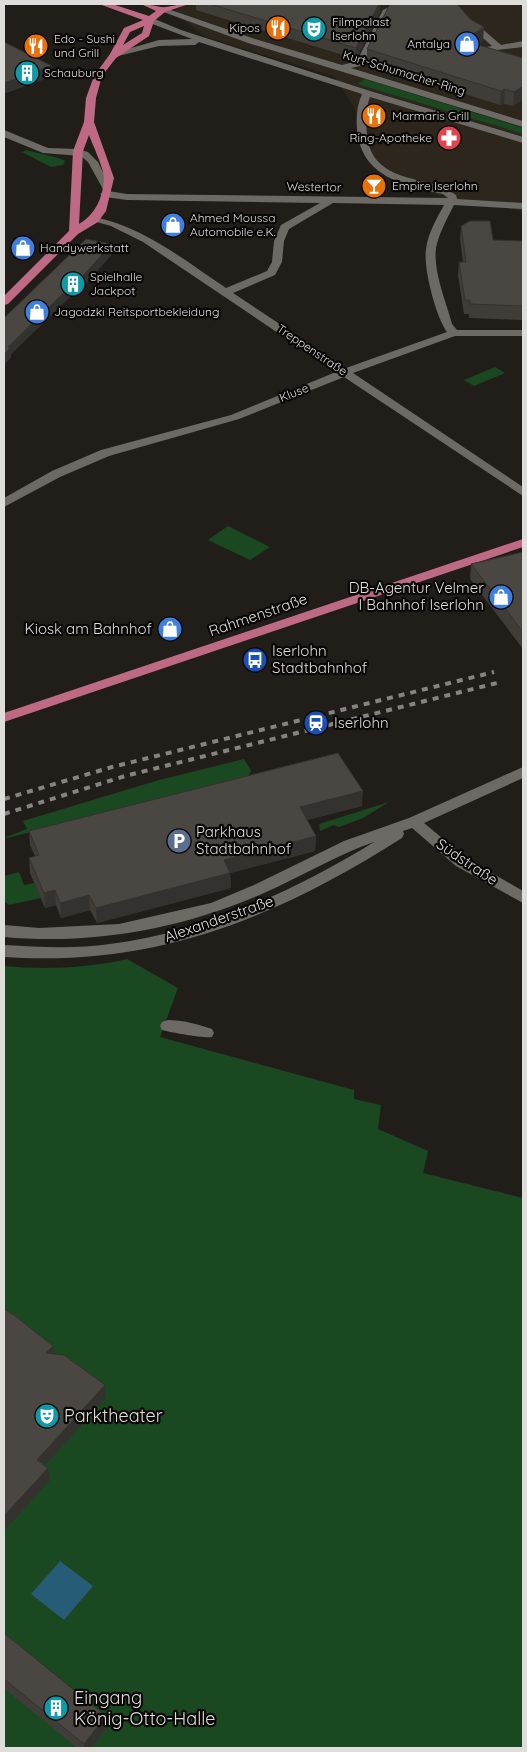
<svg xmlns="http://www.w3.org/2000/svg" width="527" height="1752" font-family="Quicksand,sans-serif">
<rect width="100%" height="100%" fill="#211e1a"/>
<!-- built -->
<path fill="#2c261d" d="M186,4H523V213L514,209L450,202L372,161L354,107L334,76L206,37L172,12Z"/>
<!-- green -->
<path fill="#1a4821" d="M365,79L523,128V134L357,84Z
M26,150C37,153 58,157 65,161L63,165L51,167L22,152Z
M495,367L505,373L474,386L464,380Z
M228,526L270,547L250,560L208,540Z
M244,759L251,771L247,778L7,838L6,837L27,829L23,821L159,780Z
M389,802L363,818L339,827L334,825L320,831L319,824Z
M19,872L24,885L34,883L41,898L9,905L4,901V876Z
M127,959L178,988L160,1037L354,1090V1099L381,1105L378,1129L428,1151L423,1173L523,1198V1748H4V966C44,970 88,968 127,959Z"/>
<!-- water -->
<path fill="#265c76" d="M60,1561L93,1586L64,1620L31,1594Z"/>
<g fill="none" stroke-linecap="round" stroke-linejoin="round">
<!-- minor -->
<path fill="#6d6a65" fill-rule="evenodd" d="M396,4H407L390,12L364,65L351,68L523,121V127L248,43L158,10L165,8L255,39L342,65L357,61L383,10Z
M150,17L181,30L370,91L523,137V143L370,97C365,109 366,122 367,135C372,185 427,174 456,195L457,199L523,203V209L454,205C447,219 439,233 436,248C433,272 446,301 452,324L457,330H523V336H455L353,373L523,487V496L344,377L239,419L109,456L60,477L4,507V498L52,471L101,450L231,415L336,372L143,242L111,226L89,220L94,217C144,227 184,260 226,288L267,271L272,262L274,241L281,225L320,203L127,200L105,197L100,194L104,191L88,162L81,156L43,153L4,137V130L48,148L78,149L88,152L98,162L111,189L108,191L127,194L448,198L443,194C403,185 361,177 357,129C356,117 357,105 362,94L199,42L195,45L159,46L110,58V54L159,40L192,39L147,22L146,20ZM333,203L444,205C437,218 428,233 426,249C423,268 436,317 447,332L346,368L233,293L275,275L282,262L284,241L289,229Z
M466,20H472L501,45L523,41V47L487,51V47L492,46L465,22Z
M523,767V778L424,823L466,858L523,891V903L456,866L412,828L403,831L404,834L402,838C276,918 156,967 4,957V945C39,947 75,949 110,944C204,932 295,891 374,842C336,855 301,877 264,893C182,929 93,945 4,937V925L39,928L119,924L211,903L254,885L344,841L409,818Z
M168,1020C183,1020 197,1024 212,1029L214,1033L212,1037C208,1039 168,1032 162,1030L160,1026L162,1022Z"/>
<!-- major -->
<path fill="#bf6a84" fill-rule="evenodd" d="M99,4H112L149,16L156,11L141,4C149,4 154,6 161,7C169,8 180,3 189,4L165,12L154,21L149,36L116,58L102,76L96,98L94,122L114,178L106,211L98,222L78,234L8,304L4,305V296L69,231L73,151L84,122L86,98L94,76L110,54L124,28L143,20ZM144,26L142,33L123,45L130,32ZM89,135C93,146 104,168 104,179C103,198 95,215 79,224L83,151Z
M523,539V547L4,722V713Z"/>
<!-- rail -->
<path stroke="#868380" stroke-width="4" stroke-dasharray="6 6" stroke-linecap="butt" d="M4,799L112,767L494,672
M4,814L125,776L501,682"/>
</g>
<!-- wall -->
<path fill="#403d39" d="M196,4H380V12L356,59L196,10Z
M483,41L478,45L523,58V98L521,101L513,106L504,104L500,105L367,63V49Z
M461,226L493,240L523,241V320L469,318V314H464L458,275L459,262H463L460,239Z
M111,244L112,254L78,293L75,292L11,354V357L4,364V318Z
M523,552V649L470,579L471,564Z
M362,806L307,820L316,836L315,851L230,873L231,888L97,923L90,910L61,918L56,905L45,908L30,873L29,858L35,856L30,845L29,831Z
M4,1633L108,1727L91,1748H77L4,1688Z"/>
<!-- shaded-wall -->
<path fill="#34322e" d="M379,4H380V12L356,59V48Z
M484,27L483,41L471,49L460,52L461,38Z
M52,66L53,76L4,94V83Z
M523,86V98L521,101L513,106L514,92Z
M505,89L504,104L500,105L501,91Z
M111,244L112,254L78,293L77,283Z
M74,283L75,292L11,354V357L4,364V354L8,347Z
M363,791L362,806L300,822V807Z
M316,836L315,851L230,873L231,888L97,923L96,908L224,860Z
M55,890L56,905L45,908L44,893Z
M89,895L90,910L61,918L60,903Z
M53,1346L55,1358L46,1353Z
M105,1385L106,1398L39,1472L37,1460Z
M48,1468L50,1480L4,1531V1516Z
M106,1716L108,1727L91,1748H84V1744Z"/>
<!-- building -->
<path fill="#4a4742" stroke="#34322e" d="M210,4H379L356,48Z
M390,4H457L470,19L484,27L472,35L461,38V44L472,43L523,58V86L514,92L505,89L501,91L367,49Z
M4,42L52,66L4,83Z
M470,221H490L493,240L523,241V306L470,304V300H465L459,262H466L461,226Z
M86,239L111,244L77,283H74L8,347L10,348L4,354V318Z
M523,552V632L471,564Z
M338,753L363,791L300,807L316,836L224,860L230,873L96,908L89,895L60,903L55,890L44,893L29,858L39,855L29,831Z
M4,1309L14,1315L53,1346L46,1353L64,1355L105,1385L37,1460L48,1468L4,1516Z
M4,1633L106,1716L84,1744L4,1679Z"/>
<!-- icons -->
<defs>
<symbol id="restaurant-disc" viewBox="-11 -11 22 22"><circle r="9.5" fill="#e8710a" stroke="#090807"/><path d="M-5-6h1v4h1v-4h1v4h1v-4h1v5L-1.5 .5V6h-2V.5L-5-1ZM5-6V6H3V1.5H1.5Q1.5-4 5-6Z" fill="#fff"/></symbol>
<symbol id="theatre-disc" viewBox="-11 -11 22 22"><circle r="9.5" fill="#0f9aa8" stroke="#090807"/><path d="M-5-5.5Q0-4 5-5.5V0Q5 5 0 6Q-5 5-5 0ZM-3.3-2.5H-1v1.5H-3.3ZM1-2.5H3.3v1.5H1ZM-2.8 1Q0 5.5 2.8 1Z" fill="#fff"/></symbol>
<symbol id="shop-disc" viewBox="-11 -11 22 22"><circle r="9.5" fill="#3f7fe0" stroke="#090807"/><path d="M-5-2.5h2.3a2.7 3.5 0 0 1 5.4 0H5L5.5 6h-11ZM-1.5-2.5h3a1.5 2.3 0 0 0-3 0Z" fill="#fff"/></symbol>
<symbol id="building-disc" viewBox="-11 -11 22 22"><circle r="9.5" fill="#0f9aa8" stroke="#090807"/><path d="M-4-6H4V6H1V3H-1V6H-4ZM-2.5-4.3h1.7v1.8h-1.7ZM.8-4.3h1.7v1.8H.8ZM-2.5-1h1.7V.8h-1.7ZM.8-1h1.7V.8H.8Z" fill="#fff"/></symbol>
<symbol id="pharmacy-disc" viewBox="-11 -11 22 22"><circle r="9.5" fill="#e0444e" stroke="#090807"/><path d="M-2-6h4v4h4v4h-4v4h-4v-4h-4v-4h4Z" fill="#fff"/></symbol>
<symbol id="bar-disc" viewBox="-11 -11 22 22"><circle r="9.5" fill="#e8710a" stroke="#090807"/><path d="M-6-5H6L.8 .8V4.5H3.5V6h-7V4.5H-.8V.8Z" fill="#fff"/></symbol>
<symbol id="bus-disc" viewBox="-11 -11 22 22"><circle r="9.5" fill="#1a4fb4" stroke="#090807"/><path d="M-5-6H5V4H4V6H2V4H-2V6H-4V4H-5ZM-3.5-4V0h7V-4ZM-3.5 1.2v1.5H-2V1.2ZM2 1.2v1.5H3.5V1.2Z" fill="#fff"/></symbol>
<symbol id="station-disc" viewBox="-11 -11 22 22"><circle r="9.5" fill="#1a4fb4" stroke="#090807"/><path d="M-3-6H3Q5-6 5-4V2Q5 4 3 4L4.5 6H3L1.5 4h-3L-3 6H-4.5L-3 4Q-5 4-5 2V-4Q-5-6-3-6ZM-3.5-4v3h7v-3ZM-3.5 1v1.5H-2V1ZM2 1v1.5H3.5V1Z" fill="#fff"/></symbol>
<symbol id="parking-disc" viewBox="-11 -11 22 22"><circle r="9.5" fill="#5c6f8a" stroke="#090807"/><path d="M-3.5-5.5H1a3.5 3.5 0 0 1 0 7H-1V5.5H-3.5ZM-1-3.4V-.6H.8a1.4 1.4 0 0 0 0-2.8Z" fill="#fff"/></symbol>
</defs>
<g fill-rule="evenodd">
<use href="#restaurant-disc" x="264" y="14" width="28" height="28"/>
<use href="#theatre-disc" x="300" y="15" width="28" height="28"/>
<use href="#shop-disc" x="453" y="30" width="28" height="28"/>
<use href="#restaurant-disc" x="22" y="32" width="28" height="28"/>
<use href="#building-disc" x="13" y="59" width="28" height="28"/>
<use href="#restaurant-disc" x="360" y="102" width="28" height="28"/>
<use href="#pharmacy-disc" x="435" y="124" width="28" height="28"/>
<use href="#bar-disc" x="360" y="172" width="28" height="28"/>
<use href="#shop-disc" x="159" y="211" width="28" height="28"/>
<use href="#shop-disc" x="9" y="234" width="28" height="28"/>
<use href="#building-disc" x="59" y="270" width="28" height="28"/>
<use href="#shop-disc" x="23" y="298" width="28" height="28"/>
<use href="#shop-disc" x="487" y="583" width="28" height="28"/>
<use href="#shop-disc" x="156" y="615" width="28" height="28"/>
<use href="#bus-disc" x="241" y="646" width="28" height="28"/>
<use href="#station-disc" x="302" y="709" width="28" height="28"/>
<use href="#parking-disc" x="165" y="827" width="28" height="28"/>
<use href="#theatre-disc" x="33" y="1402" width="28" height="28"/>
<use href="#building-disc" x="42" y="1694" width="28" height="28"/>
</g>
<g text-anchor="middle" stroke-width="4.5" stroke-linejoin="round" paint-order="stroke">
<!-- far-poi labels -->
<g font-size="12" fill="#dfddda" stroke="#090807" text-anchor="start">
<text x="332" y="26">Filmpalast<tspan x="332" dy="14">Iserlohn</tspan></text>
<text x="260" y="32" text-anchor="end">Kipos</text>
<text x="54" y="43">Edo - Sushi<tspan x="54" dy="14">und Grill</tspan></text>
<text x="450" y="48" text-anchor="end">Antalya</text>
<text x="44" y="77">Schauburg</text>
<text x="392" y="120">Marmaris Grill</text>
<text x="432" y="142" text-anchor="end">Ring-Apotheke</text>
<text x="392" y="190">Empire Iserlohn</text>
<text x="190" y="222">Ahmed Moussa<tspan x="190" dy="14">Automobile e.K.</tspan></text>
<text x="40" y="252">Handywerkstatt</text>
<text x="90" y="281">Spielhalle<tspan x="90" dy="14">Jackpot</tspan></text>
<text x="54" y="316">Jagodzki Reitsportbekleidung</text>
</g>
<!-- far-street labels -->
<g font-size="12" fill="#dfddda" stroke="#090807">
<text transform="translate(404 73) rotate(17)" y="4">Kurt-Schumacher-Ring</text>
<text transform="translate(314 187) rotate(1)" y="4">Westertor</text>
<text transform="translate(312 350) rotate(34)" y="4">Treppenstraße</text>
<text transform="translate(294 393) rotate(-22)" y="4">Kluse</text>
</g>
<!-- poi labels -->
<g font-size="15" fill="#dfddda" stroke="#090807" text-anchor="start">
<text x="484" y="593" text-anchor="end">DB-Agentur Velmer<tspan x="484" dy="17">I Bahnhof Iserlohn</tspan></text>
<text x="152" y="634" text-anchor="end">Kiosk am Bahnhof</text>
<text x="272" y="656">Iserlohn<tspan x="272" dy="17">Stadtbahnhof</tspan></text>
<text x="334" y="728">Iserlohn</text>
<text x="196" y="837">Parkhaus<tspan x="196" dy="17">Stadtbahnhof</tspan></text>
</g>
<!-- street labels -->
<g font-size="15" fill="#dfddda" stroke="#090807">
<text transform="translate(258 615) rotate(-19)" y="5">Rahmenstraße</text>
<text transform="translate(467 862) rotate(34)" y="5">Südstraße</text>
<text transform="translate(219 919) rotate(-19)" y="5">Alexanderstraße</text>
</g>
<!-- near-poi labels -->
<g font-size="18" fill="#dfddda" stroke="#090807" text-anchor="start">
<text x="64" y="1422">Parktheater</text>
<text x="74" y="1704">Eingang<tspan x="74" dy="21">König-Otto-Halle</tspan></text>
</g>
</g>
<!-- border -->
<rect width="527" height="1752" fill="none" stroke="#dfddda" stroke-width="10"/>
</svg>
